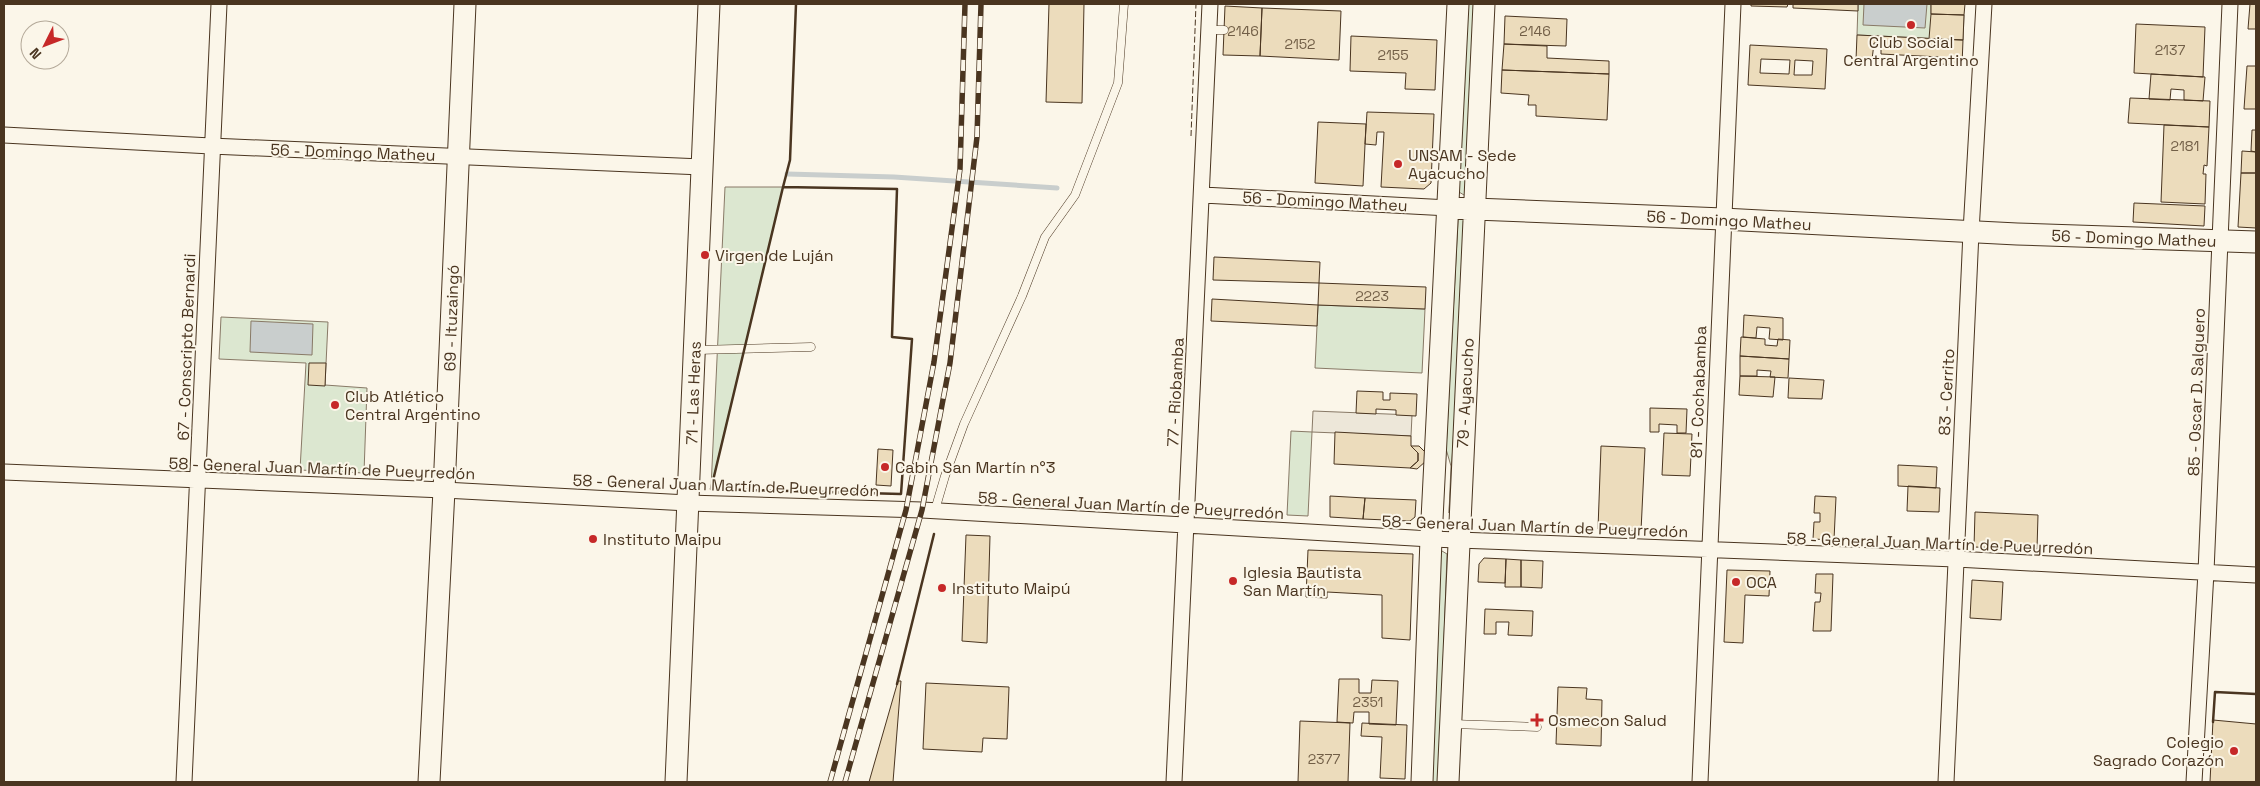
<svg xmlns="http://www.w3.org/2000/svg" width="2260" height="786" font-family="'Space Grotesk',sans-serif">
<rect width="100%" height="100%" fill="#fbf6e9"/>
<!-- green -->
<path fill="#dce7d0" stroke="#887966" d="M1467,4H1476L1467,192L1464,195L1459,192Z
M1858,4H1931V14L1964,15L1963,40L1857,35Z
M725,187H783L711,488Z
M1461,217L1466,220L1449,513L1451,466L1446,449L1458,220Z
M1318,305L1425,309L1422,373L1315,368Z
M221,317L328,322L325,385L367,388L364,473L300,470L306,363L219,359Z
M1291,431L1312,432L1308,516L1287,515Z
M1442,551L1447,554L1439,782H1431L1440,554Z"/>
<!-- parking -->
<path fill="#ede7d9" stroke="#887966" d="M1313,411L1412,415L1411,436L1312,432Z"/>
<!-- water -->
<path fill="#c9cecd" stroke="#887966" d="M1864,4H1927L1925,28L1863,25Z
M251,321L313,324L312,355L250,352Z"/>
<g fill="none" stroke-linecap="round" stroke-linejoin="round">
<!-- stream -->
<path stroke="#c9cecd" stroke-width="5" d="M787,174L894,177L1057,188"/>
</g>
<!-- building -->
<path fill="#ecdcbc" stroke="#4a3520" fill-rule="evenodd" d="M1049,4H1084L1082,103L1046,102Z
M1751,4H1788L1787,7L1751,6Z
M1793,4H1858V11L1793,8Z
M1931,4H1965L1964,15L1931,14Z
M2250,4H2256V29H2248Z
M1225,6L1262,8L1260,56L1223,55Z
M1262,8L1341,11L1339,60L1260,56Z
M1931,14L1964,15L1963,40L1929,39Z
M1505,16L1567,19L1566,46L1504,44Z
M2136,24L2205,27L2203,77L2134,73Z
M1857,35L1963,40L1962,65L1940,64V57L1881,54V43H1874L1872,60H1856Z
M1351,36L1437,40L1435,90L1405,89L1406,73L1350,71Z
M1504,44L1547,46V58L1609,61V74L1502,70Z
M1750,45L1827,49L1825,89L1748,85ZM1761,59L1790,60L1789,74L1760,73ZM1795,60L1813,61L1812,75H1794Z
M2247,66H2256V109H2244Z
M1502,70L1609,74L1607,120L1536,116V105H1528L1529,95L1501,93Z
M2151,74L2205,77L2203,101L2184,100V90L2171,89L2170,100L2149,99Z
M2130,98L2210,101L2209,127L2128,123Z
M1367,112L1434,114L1431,183L1424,189L1381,187L1384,132H1377L1376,145L1365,144Z
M1318,122L1366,124L1363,186L1315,183Z
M2164,125L2209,127L2207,166L2204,165L2203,174H2206L2205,204L2161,202Z
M2252,130H2256V152L2251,151Z
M2242,151L2256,152V173H2241Z
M2241,173H2256V228L2238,227Z
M2134,203L2205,206L2204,226L2133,222Z
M1214,257L1320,262L1319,283L1213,280Z
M1319,283L1426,287L1425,309L1318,305Z
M1212,299L1318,305L1317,326L1211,321Z
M1744,315L1783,318V340L1769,339L1770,328L1757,327L1756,338L1743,337Z
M1741,337L1765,339V345L1777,346L1778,339L1790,340L1789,359L1740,356Z
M1740,356L1789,359L1788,378L1770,377L1771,371L1757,370V376H1740Z
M309,363H326L325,386L308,385Z
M1740,376L1775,377L1773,397L1739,395Z
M1789,378L1824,380L1822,399L1788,398Z
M1357,391L1383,392V400H1390V393L1417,394L1416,416L1396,415V410L1376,409V414L1356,413Z
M1650,408L1687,409L1686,433H1677V425L1659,424V432H1650Z
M1335,432L1411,436V446L1418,453V461L1410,468L1334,464Z
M1664,433L1692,434L1690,476L1662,475Z
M1411,446H1419L1426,453V461L1417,469L1410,468L1418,461V453Z
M1601,446L1645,448L1641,531L1598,529Z
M878,449L893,450L891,486L876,485Z
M1898,465L1937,467L1936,488L1898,486Z
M1908,486L1940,488L1939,512L1907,511Z
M1330,496L1365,498L1363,519L1330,517Z
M1815,496L1836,497L1834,540L1813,539L1814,522H1820V513H1814Z
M1365,498L1416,500L1415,517L1410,521L1363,519Z
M1975,512L2038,515L2037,549L1974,547Z
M966,535L990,536L987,643L962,641Z
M1308,550L1413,554L1410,640L1382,638V595L1327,592V598L1306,597Z
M1484,558L1506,559L1505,583L1478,582L1479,564Z
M1506,559L1521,560V587H1505Z
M1521,560L1543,561L1542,588L1521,587Z
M1727,570L1770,571L1769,596L1745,595L1743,643L1724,642Z
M1816,574H1833L1831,631H1813L1815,602H1820L1821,593H1815Z
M1972,580L2003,582L2001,620L1970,618Z
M1485,609L1533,611L1532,636L1508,635L1509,622H1496V634H1484Z
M1339,679H1359V693H1371L1372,680L1398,681L1396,725L1369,724V712H1354L1353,723L1337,722Z
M898,681H901L893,782H895H869Z
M926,683L1009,687L1007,739L983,738L982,752L923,749Z
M1558,687L1587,688L1586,699L1602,700L1601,746L1556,744Z
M2213,720L2256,724V782H2210Z
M1300,721L1350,723L1348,782H1298Z
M1362,723L1407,725L1405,779L1380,778L1382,737L1361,736Z"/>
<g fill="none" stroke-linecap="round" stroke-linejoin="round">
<defs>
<path id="lane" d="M1209,30H1224
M697,350L811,347
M935,510L945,476L964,424L1022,296L1045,237L1075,195L1118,83L1124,4
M1452,724L1537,727"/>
<path id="street" d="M4,135L211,146L702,167
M1203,195L1449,208
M4,472L444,490L688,503L922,510L1431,539L1956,559L2256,575
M184,782L219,4
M1174,782L1210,4
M1700,782L1733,4
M1946,782L1971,232L1984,4
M2194,782L2206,572L2230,4"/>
<path id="secondary" d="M1449,208L1723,219L2017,234L2256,242
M429,782L444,490L465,4
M676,782L709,4
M1422,782L1431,539L1458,4
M1448,782L1484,4"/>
</defs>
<!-- lane casing -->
<use href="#lane" stroke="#4a3520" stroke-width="9"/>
<!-- street casing -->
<use href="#street" stroke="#4a3520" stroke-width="17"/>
<!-- secondary casing -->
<use href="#secondary" stroke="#4a3520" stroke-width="23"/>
<!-- lane -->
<use href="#lane" stroke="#fbf6e9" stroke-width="8"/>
<!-- street -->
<use href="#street" stroke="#fbf6e9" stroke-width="15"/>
<!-- secondary -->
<use href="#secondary" stroke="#fbf6e9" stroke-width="21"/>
<defs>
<path id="rail" d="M830,782L906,510L934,362L960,169L965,4
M845,782L922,510L950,363L977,137L981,4"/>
</defs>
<!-- rail casing -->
<use href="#rail" stroke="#4a3520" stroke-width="5.5"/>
<!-- rail -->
<use href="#rail" stroke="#fbf6e9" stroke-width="4" stroke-dasharray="11" stroke-linecap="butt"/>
<!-- fence -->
<path stroke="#4a3520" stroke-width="1" stroke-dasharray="6 2.5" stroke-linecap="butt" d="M1191,136L1196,4"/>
<!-- wall -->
<path stroke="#4a3520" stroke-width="2.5" d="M783,187L897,189L892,337L912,339L901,494L711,489Z
M783,187L790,160L796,4
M897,684L934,534
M2213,722L2215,692L2256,694"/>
</g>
<!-- markers -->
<g fill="#c62828" stroke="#fbf6e9" stroke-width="2">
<circle cx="1911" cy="25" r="5"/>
<circle cx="1398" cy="164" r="5"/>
<circle cx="705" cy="255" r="5"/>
<circle cx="335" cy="405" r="5"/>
<circle cx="885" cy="467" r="5"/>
<circle cx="593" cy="539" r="5"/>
<circle cx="1233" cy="581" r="5"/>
<circle cx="1736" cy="582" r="5"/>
<circle cx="942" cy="588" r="5"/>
<path d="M1534.5 712.5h5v5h5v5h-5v5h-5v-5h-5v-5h5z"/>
<circle cx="2234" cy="751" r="5"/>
</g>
<g text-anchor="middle" stroke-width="4" stroke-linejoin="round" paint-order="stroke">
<!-- number labels -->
<g font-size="14" fill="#725f47">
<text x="1243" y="36">2146</text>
<text x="1535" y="36">2146</text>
<text x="1300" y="49">2152</text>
<text x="2170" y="55">2137</text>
<text x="1393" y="60">2155</text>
<text x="2185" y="151">2181</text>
<text x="1372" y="301">2223</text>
<text x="1368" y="707">2351</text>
<text x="1324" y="764">2377</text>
</g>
<!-- poi labels -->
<g font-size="16" fill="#4a3520" stroke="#fbf6e9" text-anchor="start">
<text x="1911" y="48" text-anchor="middle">Club Social<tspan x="1911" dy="18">Central Argentino</tspan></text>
<text x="1408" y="161">UNSAM - Sede<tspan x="1408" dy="18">Ayacucho</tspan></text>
<text x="715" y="261">Virgen de Luján</text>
<text x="345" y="402">Club Atlético<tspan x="345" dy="18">Central Argentino</tspan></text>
<text x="895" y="473">Cabin San Martín n°3</text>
<text x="603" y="545">Instituto Maipu</text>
<text x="1243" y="578">Iglesia Bautista<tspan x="1243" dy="18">San Martín</tspan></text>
<text x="1746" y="588">OCA</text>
<text x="952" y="594">Instituto Maipú</text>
<text x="1548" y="726">Osmecon Salud</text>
<text x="2224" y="748" text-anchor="end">Colegio<tspan x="2224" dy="18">Sagrado Corazón</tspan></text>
</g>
<!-- street labels -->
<g font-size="16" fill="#4a3520" stroke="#fbf6e9">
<text transform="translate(353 152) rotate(2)" y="6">56 - Domingo Matheu</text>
<text transform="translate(1325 201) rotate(3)" y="6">56 - Domingo Matheu</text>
<text transform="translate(1729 220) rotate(3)" y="6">56 - Domingo Matheu</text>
<text transform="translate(2134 238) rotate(2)" y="6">56 - Domingo Matheu</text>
<text transform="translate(451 318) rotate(-88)" y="6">69 - Ituzaingó</text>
<text transform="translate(186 347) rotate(-88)" y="6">67 - Conscripto Bernardi</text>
<text transform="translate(1175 392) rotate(-87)" y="6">77 - Riobamba</text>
<text transform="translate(1698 392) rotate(-88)" y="6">81 - Cochabamba</text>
<text transform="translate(1946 392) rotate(-87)" y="6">83 - Cerrito</text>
<text transform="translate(2196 392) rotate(-88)" y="6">85 - Oscar D. Salguero</text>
<text transform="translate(693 393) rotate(-88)" y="6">71 - Las Heras</text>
<text transform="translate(1465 393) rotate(-87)" y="6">79 - Ayacucho</text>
<text transform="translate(322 468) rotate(2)" y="6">58 - General Juan Martín de Pueyrredón</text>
<text transform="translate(726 485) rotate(2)" y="6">58 - General Juan Martín de Pueyrredón</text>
<text transform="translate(1131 505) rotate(3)" y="6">58 - General Juan Martín de Pueyrredón</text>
<text transform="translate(1535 526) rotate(2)" y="6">58 - General Juan Martín de Pueyrredón</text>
<text transform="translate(1940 543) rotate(2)" y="6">58 - General Juan Martín de Pueyrredón</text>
</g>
</g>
<!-- border -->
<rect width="2260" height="786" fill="none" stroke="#4a3520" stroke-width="10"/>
<!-- north arrow -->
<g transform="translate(45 45) rotate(228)"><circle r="24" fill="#fbf6e9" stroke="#b4a999"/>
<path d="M0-4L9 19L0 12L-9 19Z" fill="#c62828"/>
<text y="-8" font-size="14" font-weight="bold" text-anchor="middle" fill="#4a3520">N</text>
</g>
</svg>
